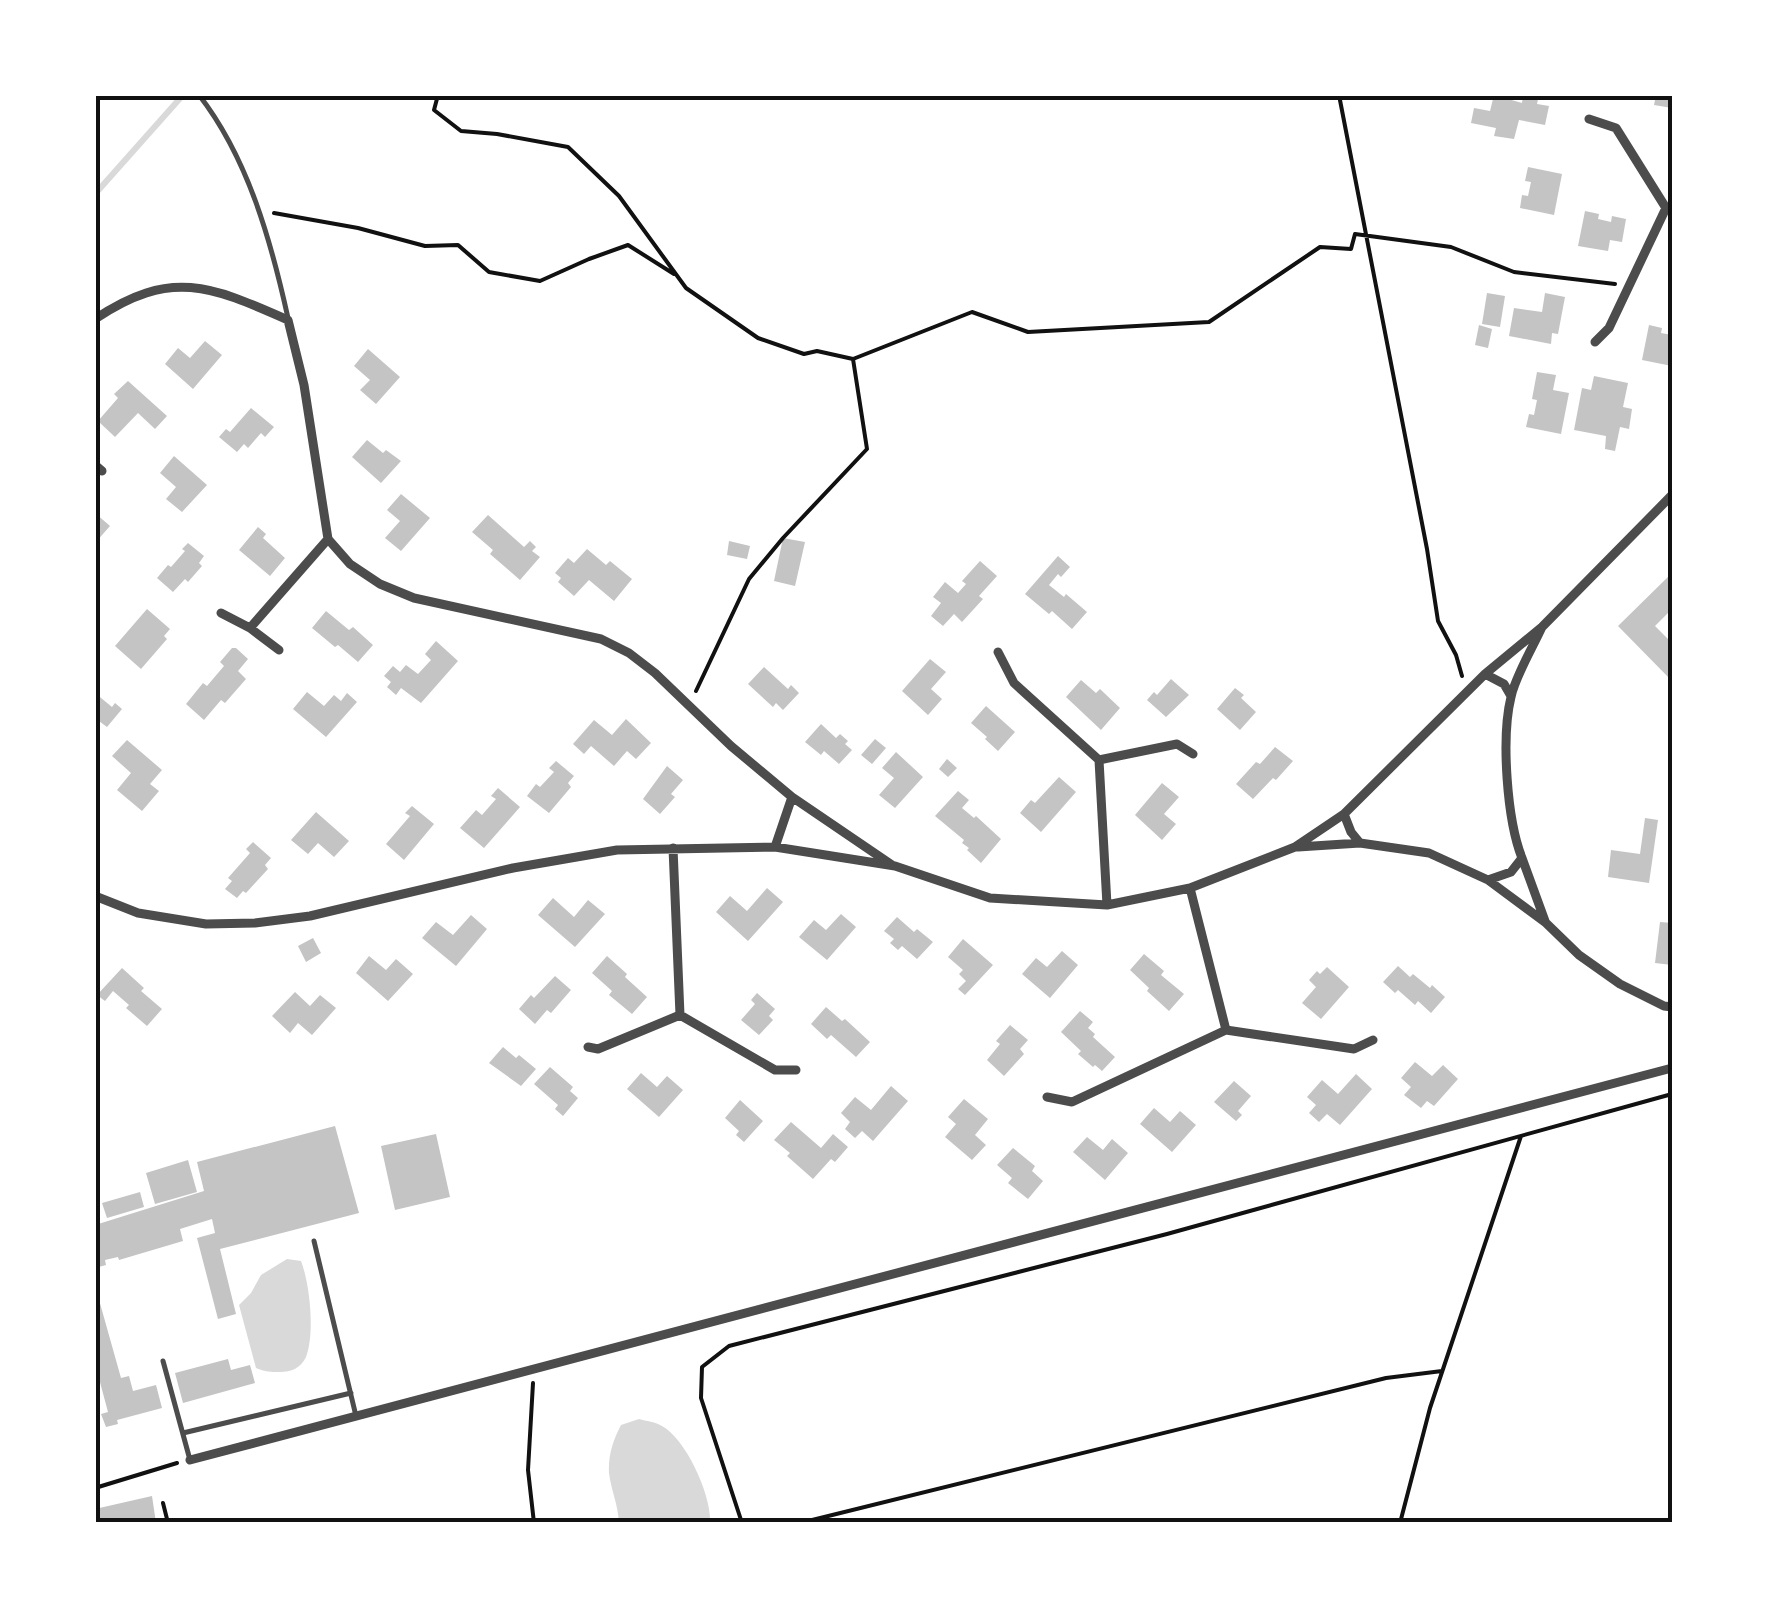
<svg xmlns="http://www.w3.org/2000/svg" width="1767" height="1618" font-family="'Space Grotesk',sans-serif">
<rect width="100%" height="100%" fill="#fff"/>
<!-- water -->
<path fill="#d9d9d9" d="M287,1259L301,1261C310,1284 315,1334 306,1357C301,1368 291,1372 280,1372C271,1372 265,1372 256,1368L239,1305L251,1293L261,1275Z
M639,1419C646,1421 656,1422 662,1426C686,1439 712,1496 710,1523H619C618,1504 611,1490 609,1473C608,1456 613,1440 621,1425Z"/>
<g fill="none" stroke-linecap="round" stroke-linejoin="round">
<!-- stream -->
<path stroke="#d9d9d9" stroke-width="6" d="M95,194L183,95"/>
</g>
<!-- building -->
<path fill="#c4c4c4" d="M1494,95H1508V99L1522,103L1523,96L1538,99L1537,104L1549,106L1545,125L1519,120L1514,139L1494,136L1496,128L1471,123L1474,108L1490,111Z
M1656,95H1672V108L1654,105Z
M1528,167L1562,174L1554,215L1520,208L1522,195L1528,196L1531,182L1525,181Z
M1585,211L1599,214L1598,219L1611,222L1612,216L1626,219L1622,242L1610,240L1608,251L1578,246Z
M1487,293L1505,296L1500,327L1482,324Z
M1545,293L1565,297L1558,334L1552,333L1551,344L1509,336L1514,308L1542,312Z
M1479,325L1492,329L1488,348L1475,345Z
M1649,325L1662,328L1661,333L1672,335V366L1642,360Z
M205,341L222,355L193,389L165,364L178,348L190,358Z
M368,349L400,377L376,404L360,390L370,380L354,366Z
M1537,372L1556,375L1553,390L1569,393L1561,434L1526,427L1529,414L1534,415L1537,400L1532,399Z
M1594,376L1628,383L1623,407L1632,409L1629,429L1620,427L1615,451L1605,449L1606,436L1574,430L1582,388L1591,390Z
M128,381L167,416L155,429L138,413L115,437L98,421L118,398L114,394Z
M251,408L274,427L265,437L261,433L248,448L244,444L237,452L219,437L226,429L230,432Z
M367,440L383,453L386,450L401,461L381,483L352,457Z
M174,456L207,485L182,512L166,499L176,487L160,473Z
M401,494L430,518L401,551L385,538L400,521L387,510Z
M95,513L110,526L95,543Z
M488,515L524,547L530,541L536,547L532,551L540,557L520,580L490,554L493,550L472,532Z
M258,527L266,534L263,538L285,558L270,576L239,550Z
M783,538L805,542L795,586L774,581Z
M729,541L750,546L747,559L727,555Z
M188,543L204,556L199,563L202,566L188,582L185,579L173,592L157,578L168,565L171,567L185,551L182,549Z
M587,549L606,565L610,561L632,579L614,601L589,580L574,596L558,582L561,578L555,573L568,558L574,563Z
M1058,556L1070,567L1061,577L1058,574L1049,585L1064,597L1066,594L1087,612L1072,629L1052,611L1049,614L1025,594Z
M980,561L997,576L979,596L983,599L962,622L954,614L943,626L931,616L941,603L933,597L945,582L958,593L966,584L962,581Z
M1672,573V609L1655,626L1672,643V681L1618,626Z
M147,609L170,629L164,636L167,639L141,669L115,646Z
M326,611L349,630L353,627L373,645L358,662L338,645L335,647L312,628Z
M436,641L458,661L421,703L401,688L396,695L387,687L391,682L384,676L393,666L400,672L406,665L418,674L431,660L425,654Z
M232,648H236L248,659L238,671L246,679L225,703L221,700L204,720L186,704L203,683L207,686L224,666L220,662Z
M930,659L946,672L931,689L942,699L928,715L902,691Z
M764,667L788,689L791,685L799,693L783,710L776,703L773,707L748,684Z
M1171,679L1189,695L1166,717L1147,700L1154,692L1157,695Z
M1081,680L1096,693L1100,689L1120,708L1101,730L1066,697Z
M1235,688L1244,695L1241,698L1256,712L1240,730L1217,709Z
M307,692L324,706L334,695L341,701L347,693L357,702L326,737L293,709Z
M95,693L112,707L115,703L122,709L107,727L99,721L95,726Z
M986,706L1015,732L998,751L985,739L987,737L971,723Z
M626,719L651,743L636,759L627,751L614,766L591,746L584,754L573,744L594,720L612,735Z
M821,724L836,738L840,734L848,741L845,744L852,750L839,764L824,751L821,755L805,742Z
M875,739L886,748L872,764L861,755Z
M127,740L162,770L150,784L159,791L142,811L117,790L131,773L112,756Z
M1275,747L1293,761L1276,780L1273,778L1253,799L1236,784L1256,762L1260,764Z
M896,752L923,777L895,808L879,795L894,778L882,768Z
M947,759L957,768L948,777L939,769Z
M556,761L574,776L568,783L571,787L549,813L527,796L536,784L540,787L554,772L549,768Z
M667,766L683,780L671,794L675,797L660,814L643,799Z
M1059,777L1076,792L1041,832L1020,813L1031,800L1035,803Z
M1162,783L1179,797L1164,814L1176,824L1162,840L1135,815Z
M498,788L520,807L484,848L460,828L476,810L482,815L496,799L491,796Z
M958,791L969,800L962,808L974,818L976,816L1001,839L981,863L967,850L969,848L962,843L964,840L935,816Z
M412,806L434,824L404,860L386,844L410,816L405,813Z
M316,812L349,841L334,857L318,843L308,854L291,840Z
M1645,818L1658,820L1649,883L1608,877L1611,850L1640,854Z
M253,842L271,858L265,865L268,869L246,893L243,891L237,898L225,889L232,881L228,878L250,853L246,849Z
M767,888L783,902L748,941L716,912L730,896L747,911Z
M553,898L574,917L588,900L605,914L575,947L538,915Z
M841,914L856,927L827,960L799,937L814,920L826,930Z
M471,915L487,929L456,966L422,938L436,922L453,935Z
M897,917L914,932L917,929L933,942L917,959L902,946L898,950L890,943L894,939L884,931Z
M1660,922L1672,923V965L1655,963Z
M313,938L321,953L306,962L298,946Z
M963,939L993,965L965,995L958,989L966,981L959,974L963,970L948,957Z
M1062,951L1078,965L1050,998L1022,974L1036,958L1047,967Z
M1144,954L1164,971L1161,975L1184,994L1169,1011L1147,991L1149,988L1130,970Z
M369,956L386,970L396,959L413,974L388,1001L356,973Z
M607,956L627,974L625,977L647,997L632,1014L609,995L612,991L592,973Z
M1398,966L1410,977L1413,974L1430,988L1432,985L1445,997L1431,1013L1418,1001L1415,1005L1398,990L1395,993L1383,982Z
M1327,967L1349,987L1321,1019L1302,1003L1316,987L1309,980L1317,971L1320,974Z
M122,968L144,988L141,991L162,1009L147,1026L126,1008L129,1005L113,991L105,1001L97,995Z
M555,976L571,990L551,1013L547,1010L535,1024L519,1009L531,995L534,998Z
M295,992L310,1006L320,995L336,1008L312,1035L298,1023L290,1033L272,1016Z
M757,993L775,1009L769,1016L773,1020L759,1035L741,1020L755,1004L751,1000Z
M826,1007L842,1021L845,1019L870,1042L856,1057L831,1035L827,1039L811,1024Z
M1080,1011L1093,1022L1088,1028L1095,1034L1093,1037L1115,1057L1102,1071L1095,1065L1093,1067L1078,1054L1081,1051L1061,1032Z
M1010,1025L1028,1040L1020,1049L1024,1054L1004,1076L987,1060L1000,1044L996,1041Z
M503,1047L516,1058L519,1055L536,1069L521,1086L489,1063Z
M1415,1062L1432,1076L1443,1065L1458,1079L1434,1106L1427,1101L1421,1108L1404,1095L1411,1087L1401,1078Z
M550,1067L573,1087L570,1091L578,1098L563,1116L555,1109L558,1105L534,1084Z
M641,1073L657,1087L667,1076L683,1090L659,1117L627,1089Z
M1356,1074L1372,1089L1340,1125L1327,1114L1319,1122L1309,1113L1316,1105L1307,1097L1322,1080L1338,1094Z
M1234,1081L1251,1096L1238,1111L1242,1115L1236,1121L1214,1102Z
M891,1086L908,1101L873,1141L862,1131L855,1138L845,1129L850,1122L841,1113L855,1097L871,1110Z
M964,1099L988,1119L975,1135L986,1145L972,1160L945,1137L956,1124L948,1117Z
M740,1100L763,1121L744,1142L736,1135L739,1131L725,1118Z
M1154,1108L1170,1122L1180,1111L1196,1125L1172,1152L1140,1124Z
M791,1122L821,1148L833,1134L848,1147L835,1162L831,1159L813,1179L787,1156L790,1153L774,1140Z
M335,1126L359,1213L220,1249L236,1314L218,1319L197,1238L215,1233L212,1219L180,1229L183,1241L119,1260L118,1257L105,1260L106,1265L95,1268V1225L204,1191L197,1162Z
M436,1134L450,1197L395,1210L381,1146Z
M1087,1137L1103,1150L1112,1139L1128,1153L1105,1180L1073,1152Z
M1013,1148L1035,1166L1032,1171L1043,1181L1028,1199L1008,1183L1012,1178L997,1165Z
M188,1160L197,1192L155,1204L146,1173Z
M140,1192L144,1207L107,1218L102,1203Z
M96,1289L121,1378L129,1376L133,1391L156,1385L162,1408L117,1420L118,1424L106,1427L101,1414L108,1412L97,1371L95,1372Z
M228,1359L231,1370L250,1365L255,1383L183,1403L175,1373Z
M152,1496L156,1523H95V1509Z"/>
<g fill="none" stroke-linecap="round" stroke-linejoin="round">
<!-- path -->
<path stroke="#111" stroke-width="4" d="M438,95L434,110L461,131L497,134L568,147L619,196L686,288L758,338L804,354L817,351L853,359L972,312L1028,332L1209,322L1320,247L1351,249L1355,234L1451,247L1514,272L1615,284
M1339,95L1427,549L1438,621L1456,655L1462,676
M274,213L358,228L425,246L458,245L489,272L540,281L589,259L628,245L674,274
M696,691L749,579L783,538L867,449L853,359
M533,1383L528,1470L534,1523
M95,1488L177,1463
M163,1503L168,1523
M742,1523L701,1398L702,1367L729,1346L1167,1234L1672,1094
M800,1523L1386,1378L1442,1371
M1400,1523L1430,1408L1521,1136"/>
<!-- service -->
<path stroke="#4c4c4c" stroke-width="5" d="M199,95C248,158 271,241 288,318
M314,1241L356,1416
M163,1361L190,1460
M183,1433L351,1393"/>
<!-- minor -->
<path stroke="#4c4c4c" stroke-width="9" d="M1589,119L1616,128L1666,208H1671
M95,319C171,268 211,286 288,320L304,385L328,539L350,564L380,584L414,598L601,639L629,653L655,673L731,746L792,797L892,865
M1595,342L1609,328L1666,208
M95,465L102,471
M221,613L250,628L279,650
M250,628L328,539
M998,652L1014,683L1099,760L1107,905
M1485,674L1542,627L1672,495
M1511,696L1504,684L1485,674L1344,814L1351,832L1360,843L1429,853L1488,880L1511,872L1522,858C1507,820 1501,738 1511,697C1515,677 1533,647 1542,627
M1099,760L1177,744L1193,754
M775,847L792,797
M1298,847L1360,843
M1522,858L1545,921
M1488,880L1546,923L1579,955L1620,984L1664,1006L1672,1007
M95,896L138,913L206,924L255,923L310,916L513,868L617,850L775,847L895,866L990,898L1107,905L1190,888L1295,847L1344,814
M680,1015L775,1070H796
M1226,1030L1354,1049L1373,1040
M588,1047L598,1049L680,1015L673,848
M1047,1097L1072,1102L1226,1030L1190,888
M190,1460L1672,1068"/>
</g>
<!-- border -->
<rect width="1767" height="1618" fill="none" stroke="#ffffff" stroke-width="195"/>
<rect x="98" y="98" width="1572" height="1422" fill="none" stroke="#111" stroke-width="4"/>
</svg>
